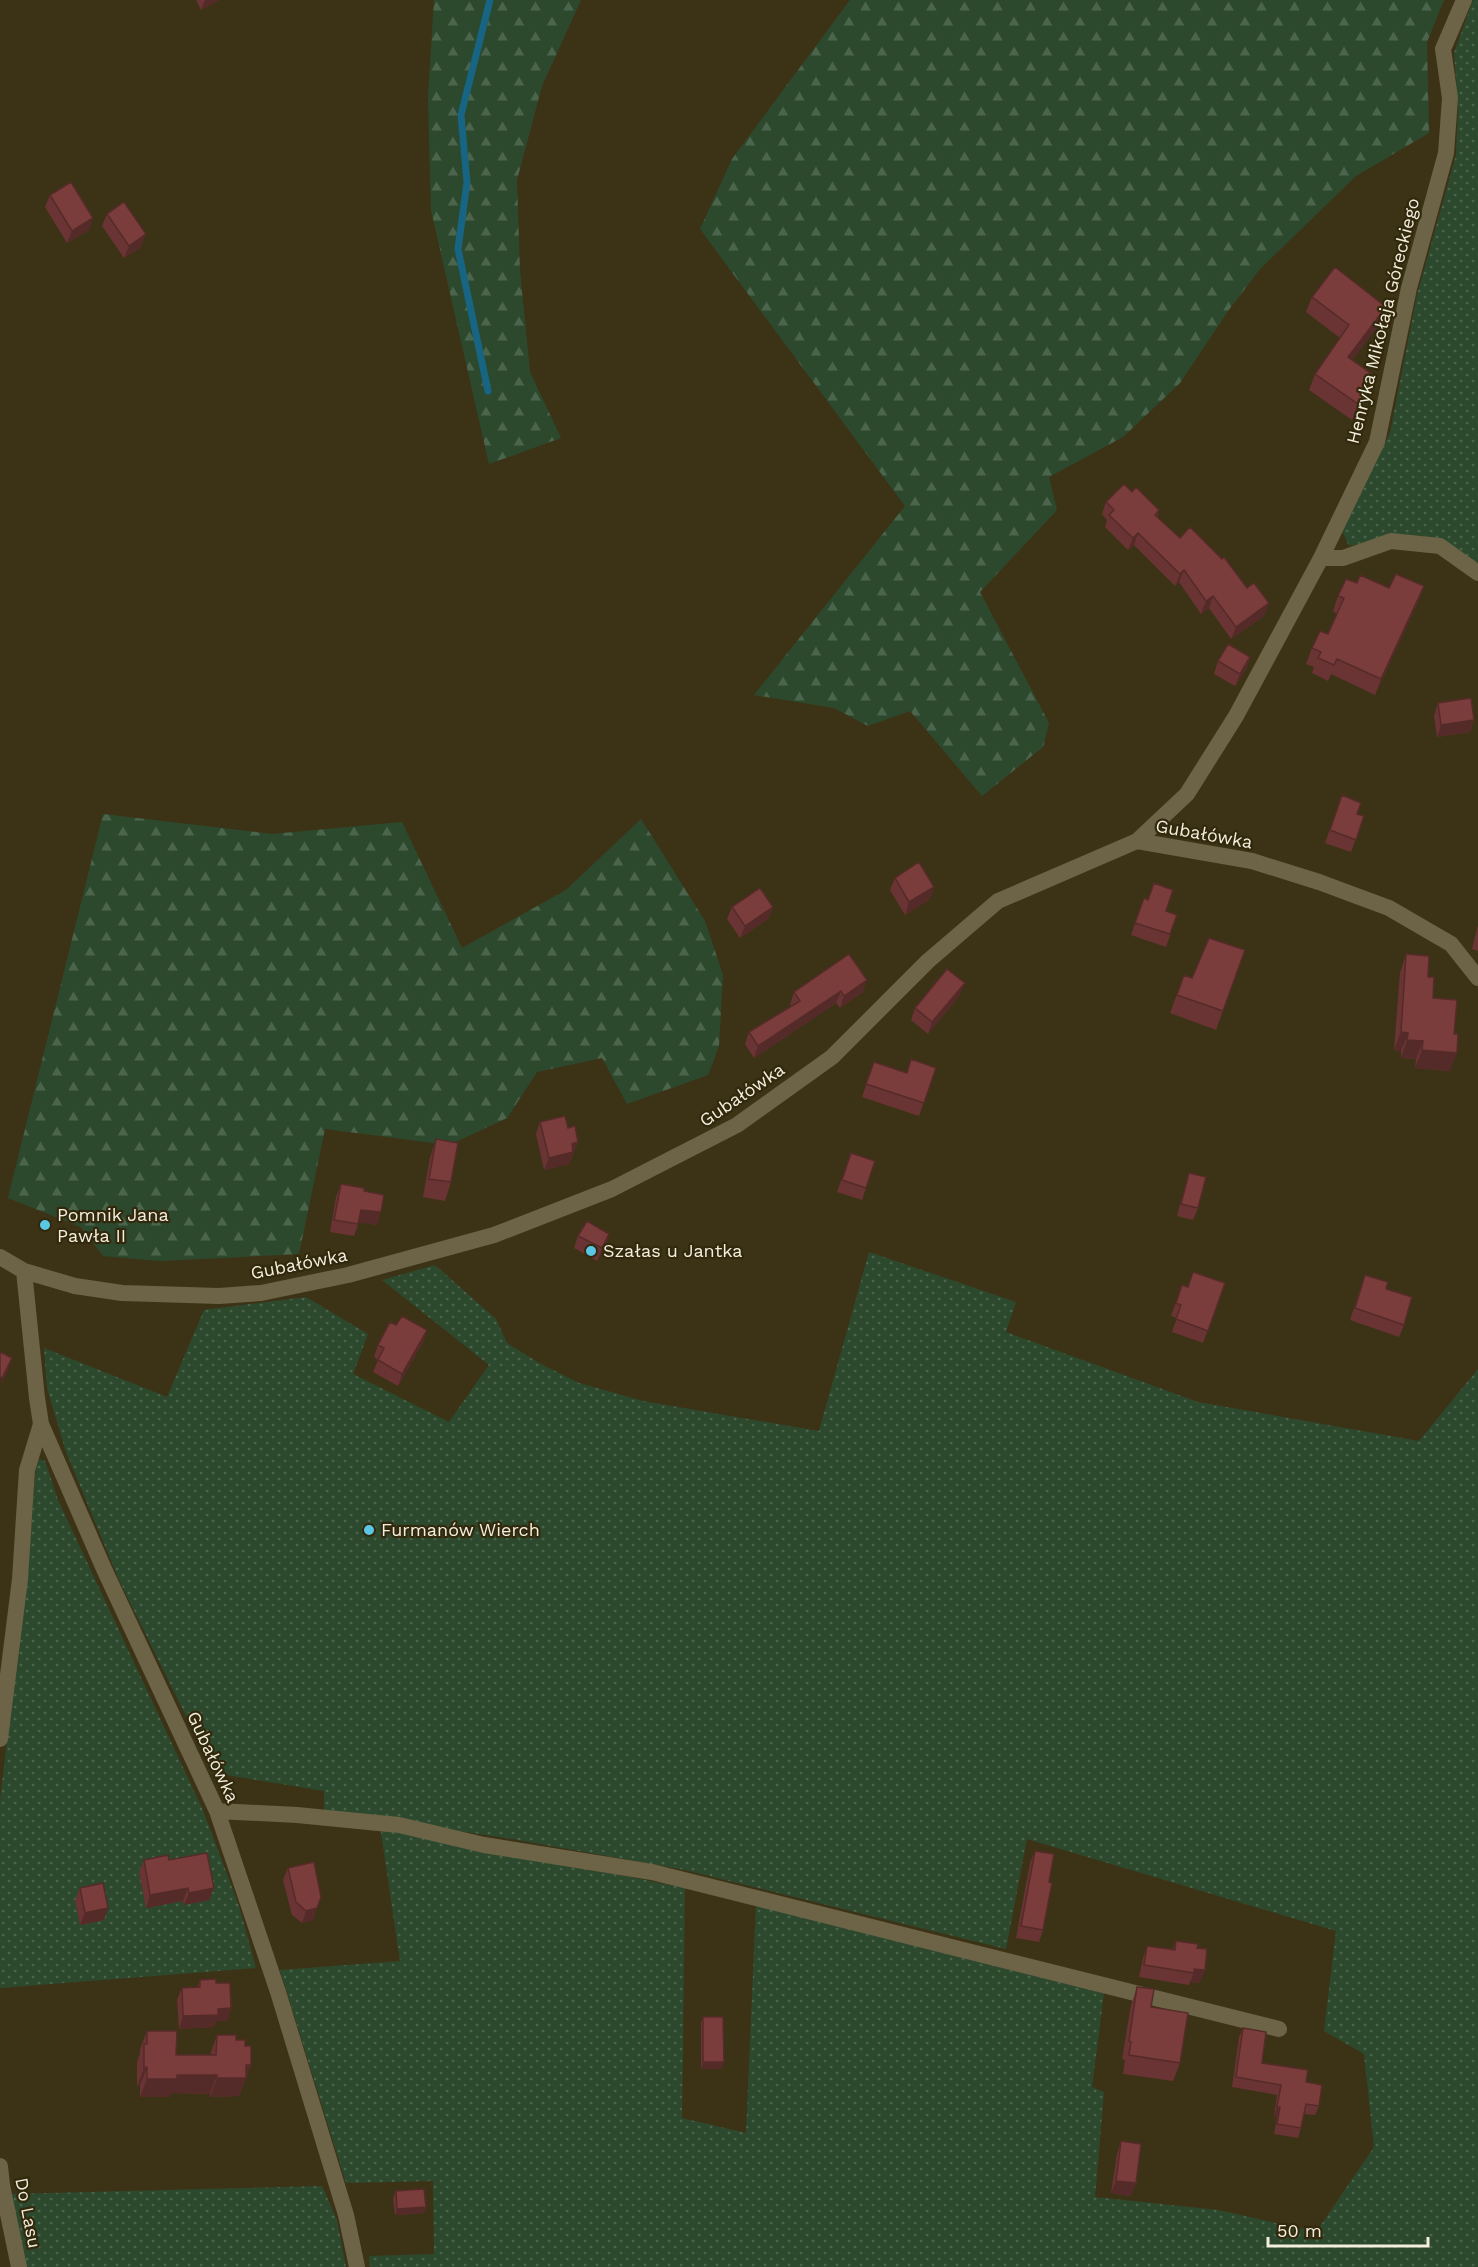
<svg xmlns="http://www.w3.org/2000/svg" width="1478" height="2267" font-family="'Work Sans',sans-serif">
<defs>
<pattern id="grass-dots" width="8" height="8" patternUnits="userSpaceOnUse" patternTransform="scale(1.5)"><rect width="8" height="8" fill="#2c492e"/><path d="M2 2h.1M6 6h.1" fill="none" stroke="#4b644c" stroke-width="1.8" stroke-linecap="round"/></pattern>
<pattern id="forest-firs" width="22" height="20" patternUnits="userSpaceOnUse" patternTransform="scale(1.5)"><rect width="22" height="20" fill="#2c492e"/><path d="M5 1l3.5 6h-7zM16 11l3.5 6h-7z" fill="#4b644c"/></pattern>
</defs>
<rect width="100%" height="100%" fill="#3c3317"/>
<!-- grass -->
<path fill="url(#grass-dots)" d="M1473,0H1478V566C1434,524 1403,534 1349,546L1342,531L1390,433L1417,295L1456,155L1458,108L1454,53Z
M869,1252L1016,1302L1006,1332L1198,1402L1419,1441L1478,1369V2267H370L369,2256L434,2254L433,2181L346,2183L280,1970L400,1961L380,1826L685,1888L682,2118L746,2133L756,1904L1104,1993L1092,2087L1104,2092L1095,2197L1218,2210L1316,2232L1374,2147L1364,2054L1324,2031L1336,1931L1027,1839L1006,1949L685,1870L506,1838L324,1811V1791L214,1773L119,1580L66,1452L47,1388L44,1348L167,1397L204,1310L306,1297L368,1334L353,1374L449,1422L489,1365L382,1280L435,1265L496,1319L507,1343L539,1363L579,1383L643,1401L819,1431Z
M39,1459L45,1461L58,1500L202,1808L239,1906L256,1968L0,1988V1801L30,1543L36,1463Z
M322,2186L337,2220L346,2267H25L10,2194Z"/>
<!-- forest -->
<path fill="url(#forest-firs)" d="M434,0H581L542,86L517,180L520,271L530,372L561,438L489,464L431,210L428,99Z
M850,0H1444L1427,42L1429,133L1356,176L1260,269L1228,311L1180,383L1123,437L1049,477L1057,510L980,592L1049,723L1043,747L982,796L910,711L868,726L834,708L754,695L905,506L700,229L732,159Z
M103,814L272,834L402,822L462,948L566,890L641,819L705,921L723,975L719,1046L708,1075L627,1104L602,1058L537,1072L507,1118L449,1145L325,1129L299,1254L161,1261L103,1256L81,1227L8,1198Z"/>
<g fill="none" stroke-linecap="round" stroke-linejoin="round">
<!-- stream -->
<path stroke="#176582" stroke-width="7" d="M488,391L458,249L467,182L461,115L490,0"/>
<!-- street -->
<path stroke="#6d6346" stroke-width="16" d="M1321,558H1343L1391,541L1440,546L1478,573
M1137,841L1187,794L1236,716L1321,558L1377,442L1409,288L1446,153L1450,98L1443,49L1464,0
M0,1257L24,1271L75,1286L122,1293L219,1296L261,1293L348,1275L494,1235L612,1189L737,1125L832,1057L928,961L998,901L1137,841L1252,861L1319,882L1389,908L1451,944L1478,978
M24,1271L37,1398L41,1424L104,1569L217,1811L278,1992L346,2215L357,2267
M0,1739L20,1579L27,1470L41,1424
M217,1811L297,1815L399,1825L484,1845L652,1872L1279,2029
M0,2166L2,2185L19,2267"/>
</g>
<!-- wall -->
<path fill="#693433" d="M196,0H219L201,10Z
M50,195L89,230L67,243L45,207Z
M107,214L141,247L124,258L102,226Z
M1312,297L1386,307L1380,323L1352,360L1371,393L1352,420L1309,390L1315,374L1340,338L1306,312Z
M1132,492L1159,510L1157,517L1264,616L1231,639L1209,608L1201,614L1179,582L1175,586L1134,545L1128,550L1105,527L1107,520L1102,514L1106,502Z
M1357,583L1389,588L1424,586L1418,602L1375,695L1331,674L1328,681L1312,673L1314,667L1306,664L1312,648L1328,634L1337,614L1333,611L1338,596Z
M1250,657L1246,669L1235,686L1214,674L1218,661Z
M1438,703L1474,720L1470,732L1437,737L1434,716Z
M1342,795L1357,814L1364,816L1351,852L1325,843Z
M895,878L930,899L905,915L890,890Z
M1144,898L1166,911L1177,915L1166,947L1131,935Z
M732,907H773L768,919L740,938L727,919Z
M1478,925V951L1472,949Z
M1245,950L1216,1030L1170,1013L1184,975L1192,978Z
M849,954L863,992L840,1008L836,1003L754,1058L745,1044L749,1032L791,1006L790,1005L794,992Z
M1406,954L1428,977L1450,1071L1415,1068L1416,1059L1401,1058V1051L1394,1050L1400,973Z
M960,995L928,1034L911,1020L915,1008Z
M911,1059L936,1068L919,1116L862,1097L874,1062L907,1073Z
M540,1122L568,1128L578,1142L569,1164L544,1170L536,1134Z
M436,1139L451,1182L445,1201L423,1197L430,1158Z
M851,1153L866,1188L862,1200L837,1192Z
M1189,1173L1198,1208L1193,1220L1177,1216L1185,1186Z
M341,1184L364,1191L377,1225L359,1222L354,1236L330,1232L336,1197Z
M609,1234L605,1247L597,1261L574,1248L578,1236Z
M1365,1275L1386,1289L1404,1325L1399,1337L1350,1320Z
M1225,1283L1203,1343L1172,1332L1177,1318L1171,1316L1182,1285L1188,1287Z
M396,1325L427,1330L423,1342L398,1386L373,1372L378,1360L374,1357L378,1345Z
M1035,1851L1049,1882L1043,1930L1039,1942L1016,1938L1030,1863Z
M144,1860H169L214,1888L209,1900L184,1905L183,1901L146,1908L139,1872Z
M288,1868L313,1920L302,1923L292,1915L283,1880Z
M80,1888L104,1920L80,1925L75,1900Z
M1176,1941L1197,1948L1200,1983L1190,1982L1189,1985L1139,1977L1143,1958L1147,1946L1173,1949Z
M200,1980L216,1983L231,2008L227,2021H216L214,2027L179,2029L177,2000L182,1988H197Z
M1137,1987L1151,2007L1180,2063L1173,2081L1123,2074L1125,2060L1122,2059L1131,2005Z
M703,2017L721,2069H701V2023Z
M1243,2028L1262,2063L1306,2082L1319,2106L1315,2115L1304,2114L1301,2128L1298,2138L1274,2134L1277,2117L1274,2116L1277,2095L1232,2087L1239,2037Z
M147,2031L176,2055H210L217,2035L236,2040L244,2083L239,2096L210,2097V2094L172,2093L170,2097H140V2086H137V2062L140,2053V2049Z
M1121,2141L1136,2183L1131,2196L1111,2193L1117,2154Z
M396,2191L426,2207L424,2213L395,2215L393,2198Z"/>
<!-- shaded-wall -->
<path fill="#552b29" d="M205,0H219L201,10Z
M93,218L89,230L67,243L72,231Z
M146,234L141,247L124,258L129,246Z
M1386,307L1380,323L1342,373L1348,357Z
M1376,377L1371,393L1352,420L1358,404Z
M1138,533L1134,545L1128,550L1133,538Z
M1184,570L1179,582L1175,586L1180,574Z
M1424,586L1418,602L1375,695L1381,679Z
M1213,596L1209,608L1201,614L1206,601Z
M1269,603L1264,616L1231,639L1236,627Z
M1250,657L1246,669L1235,686L1240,674Z
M1474,720L1470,732L1437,737L1441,725Z
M934,887L930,899L905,915L909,902Z
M773,907L768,919L740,938L745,926Z
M867,980L863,992L840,1008L844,996Z
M965,983L960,995L928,1034L932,1022Z
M841,991L836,1003L754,1058L758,1046Z
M1401,1032L1408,1033L1401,1051L1394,1050Z
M1407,1040L1423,1041L1416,1059L1401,1058Z
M1422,1050L1457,1053L1450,1071L1415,1068Z
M578,1142L569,1164L544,1170L549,1158L572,1144Z
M361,1210L381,1212L377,1225L357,1222Z
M609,1234L605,1247L597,1261L602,1248Z
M427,1330L423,1342L398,1386L402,1374Z
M12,1358L8,1371L0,1386L2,1378Z
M188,1888L183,1901L146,1908L150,1895Z
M214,1888L209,1900L184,1905L189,1893Z
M321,1897L313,1920L302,1923L306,1911Z
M108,1908L104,1920L80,1925L85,1913Z
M1194,1969L1205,1970L1200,1983L1190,1982L1194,1973Z
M231,2008L227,2021H216L214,2027L179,2029L183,2016L218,2009Z
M703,2062H724L721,2069H701Z
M246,2065H251L239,2096L210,2097L217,2078Z
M147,2067L140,2086H137L144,2068Z
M177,2075H217L210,2094L172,2093L170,2097H140L147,2079Z
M1277,2107H1280L1277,2117L1274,2116Z
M1116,2181L1136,2183L1131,2196L1111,2193Z
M426,2207L424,2213L395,2215L397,2209Z"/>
<!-- building -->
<path fill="#7a3d3b" stroke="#552b29" stroke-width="1.5" d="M71,182L93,218L72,231L50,195Z
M124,202L146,234L129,246L107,214Z
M1335,267L1386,307L1348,357L1376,377L1358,404L1315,374L1349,325L1312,297Z
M1124,484L1132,492L1136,487L1159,510L1155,515L1180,538L1190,527L1222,559L1224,557L1247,588L1254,583L1269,603L1236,627L1213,596L1206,601L1184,570L1180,574L1138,533L1133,538L1109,515L1114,510L1106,502Z
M1396,574L1424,586L1381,679L1337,659L1334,665L1318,658L1321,652L1312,648L1320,631L1328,634L1344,598L1338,596L1346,579L1357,583L1360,575L1389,588Z
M1228,644L1250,657L1240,674L1218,661Z
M1471,698L1474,720L1441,725L1438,703Z
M1342,795L1361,803L1357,814L1364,816L1356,840L1330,830Z
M919,862L934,887L909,902L895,878Z
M1154,883L1173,890L1166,911L1177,915L1170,934L1135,923L1144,898L1148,900Z
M760,888L773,907L745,926L732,907Z
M1209,938L1245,950L1223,1011L1177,995L1184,975L1192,978Z
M849,954L867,980L844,996L841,991L758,1046L749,1032L800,1001L794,992Z
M1406,954L1429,956L1428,977H1434L1433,998L1457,1000L1454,1034H1458L1457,1053L1422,1050L1423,1041L1407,1040L1408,1033L1401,1032Z
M947,969L965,983L932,1022L915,1008Z
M911,1059L936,1068L924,1103L866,1084L874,1062L907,1073Z
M565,1116L568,1128L575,1126L578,1142L572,1144L573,1152L549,1158L540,1122Z
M436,1139L458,1143L451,1182L429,1179Z
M851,1153L875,1161L866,1188L842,1180Z
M1189,1173L1206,1177L1198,1208L1181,1204Z
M341,1184L364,1188V1191L384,1195L381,1212L361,1210L358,1224L334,1220Z
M587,1221L609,1234L602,1248L578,1236Z
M1193,1272L1225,1283L1208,1331L1176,1319L1181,1305L1176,1303L1182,1285L1188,1287Z
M1365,1275L1388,1282L1386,1289L1412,1297L1404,1325L1355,1308Z
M402,1316L427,1330L402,1374L378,1360L384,1348L378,1345L390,1322L396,1325Z
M0,1352L12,1358L2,1378L0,1377Z
M1035,1851L1054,1854L1049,1882L1052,1883L1043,1930L1021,1926Z
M207,1853L214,1888L189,1893L188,1888L150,1895L144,1860L168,1855L169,1860Z
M314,1862L321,1897L317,1908L306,1911L296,1902L288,1868Z
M103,1883L108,1908L85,1913L80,1888Z
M1176,1941L1198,1944L1197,1948L1207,1949L1205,1970L1194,1969V1973L1144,1965L1147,1946L1175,1950Z
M216,1979V1983H230L231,2008L218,2009V2015L183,2016L182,1988L200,1987V1980Z
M1137,1987L1154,1989L1151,2007L1188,2013L1180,2063L1129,2055L1131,2042L1129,2041Z
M703,2017H723L724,2062H703Z
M1243,2028L1266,2032L1262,2063L1308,2070L1306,2082L1322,2085L1319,2106L1306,2104L1301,2128L1277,2124L1280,2107H1277L1281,2085L1236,2077Z
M147,2031H177L176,2055H216L217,2035H236V2040H245V2046H251V2065H246V2078H217V2075H177V2079H147V2067L144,2068V2044H147Z
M1121,2141L1141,2144L1136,2183L1116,2181Z
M424,2189L426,2207L397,2209L396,2191Z"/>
<!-- markers -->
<g fill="#5ac8e5" stroke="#32290d" stroke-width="2">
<circle cx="45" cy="1225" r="6"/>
<circle cx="591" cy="1251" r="6"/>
<circle cx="369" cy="1530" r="6"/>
</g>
<g text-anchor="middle" stroke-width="4.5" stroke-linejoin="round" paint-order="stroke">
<!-- street labels -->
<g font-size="18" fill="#f4eede" stroke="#32290d">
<text transform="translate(1383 321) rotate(-76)" y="6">Henryka Mikołaja Góreckiego</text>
<text transform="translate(1204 834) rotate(10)" y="6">Gubałówka</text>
<text transform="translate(742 1095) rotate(-34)" y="6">Gubałówka</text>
<text transform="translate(299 1264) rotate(-11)" y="6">Gubałówka</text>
<text transform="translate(213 1757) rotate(65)" y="6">Gubałówka</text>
<text transform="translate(28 2213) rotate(79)" y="6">Do Lasu</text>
</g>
<!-- poi labels -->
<g font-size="18" fill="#f4eede" stroke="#32290d" text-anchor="start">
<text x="57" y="1221">Pomnik Jana<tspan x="57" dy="21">Pawła II</tspan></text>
<text x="603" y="1257">Szałas u Jantka</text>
<text x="381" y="1536">Furmanów Wierch</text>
</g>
</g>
<!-- scale -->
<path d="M1268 2237v9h160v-9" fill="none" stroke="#f4eede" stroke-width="3"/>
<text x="1277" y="2237" font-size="18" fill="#f4eede" stroke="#32290d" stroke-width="4.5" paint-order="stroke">50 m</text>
</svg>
